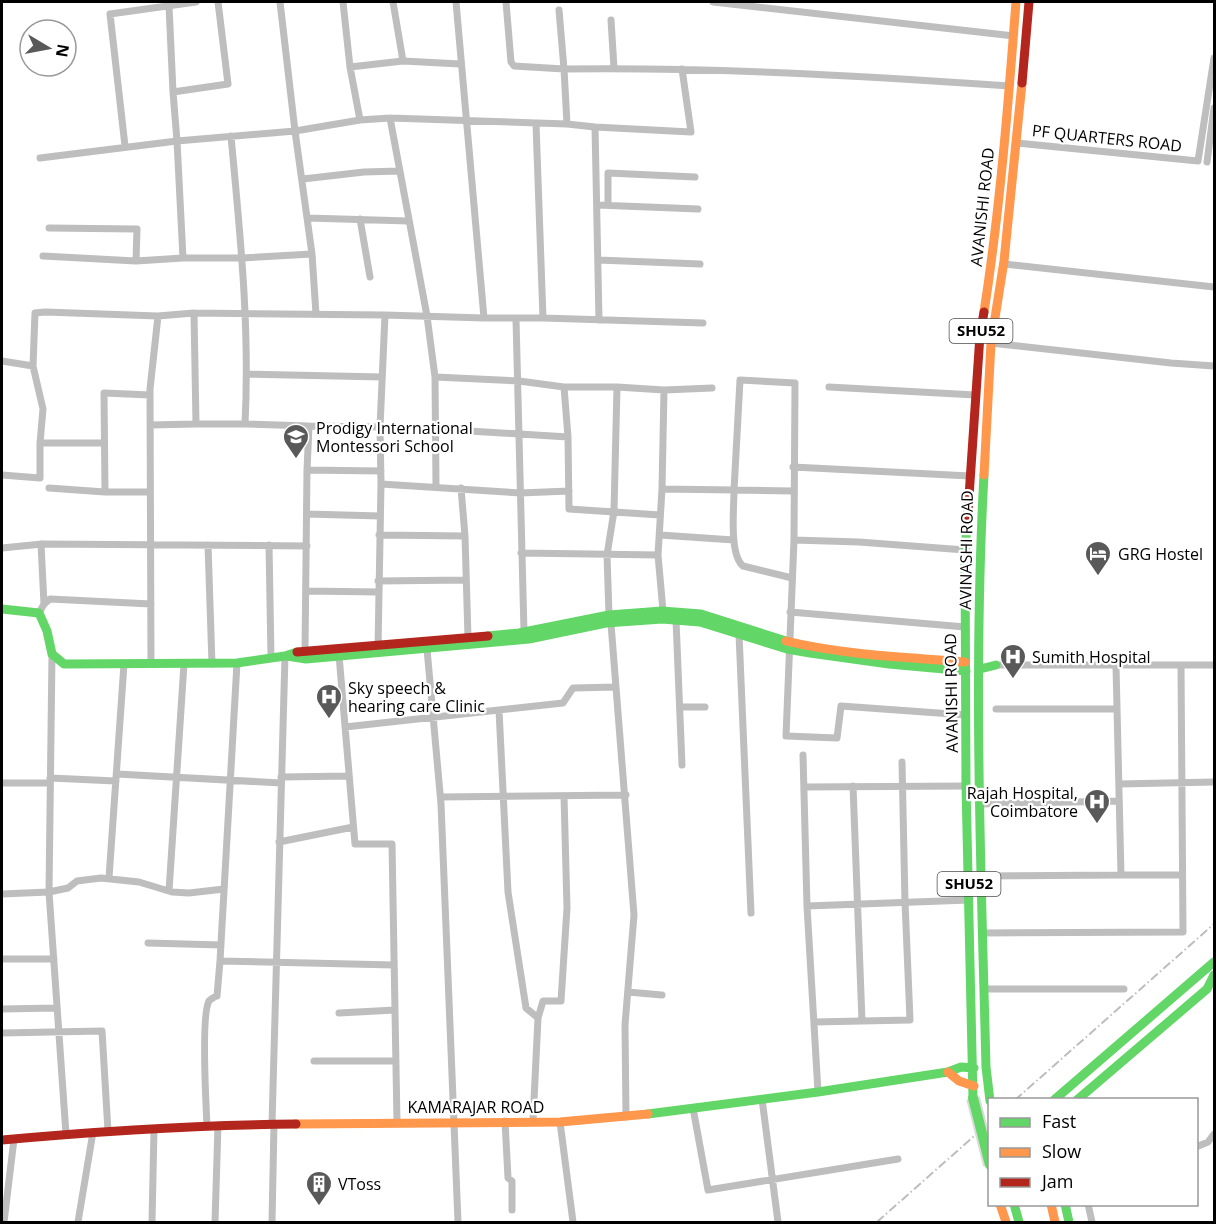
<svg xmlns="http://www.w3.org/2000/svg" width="1216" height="1224" font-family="'Open Sans',sans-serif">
<rect width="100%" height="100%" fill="#fff"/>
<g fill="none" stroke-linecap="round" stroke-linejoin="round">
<!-- street -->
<path stroke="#bebebe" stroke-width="7" d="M343,2L350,67L360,120L390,118L567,124L564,69C713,67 861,76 1010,86
M393,2L403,61L460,64
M506,2L511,62L514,66L564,69L559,10
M713,2L1014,36
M169,6L173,92
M611,20L614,68
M350,67L403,61
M390,118L427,316L435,377L436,486
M567,124L595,127
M231,136C240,234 250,326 245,424L309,426
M1017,143L1198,161L1214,58
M125,146L110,14L196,2
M40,158L177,141L173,92L228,84L218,2
M1207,162L1214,108
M303,179L364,172L400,171
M597,205L698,209
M608,205V173L695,177
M308,218L408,221
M360,219L370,277
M49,228L137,229L136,261
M312,254L316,314
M43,256L136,261L183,258L177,141L295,131L360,120
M183,258H242L312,254L295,131L280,2
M598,260L700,264
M1004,264L1214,287
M194,313L196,424H245
M484,318H543L536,124
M543,318L703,323
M516,319L524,632
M599,320L595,127L691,132L682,69
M991,343L1171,363L1214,366
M2,361L33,366L43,409L40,443
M33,366L35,313L45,312L158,316
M248,374L382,377
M435,377L519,381L564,387H617L664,390L662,489L658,555L663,611
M564,387L568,437L569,509L660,515
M617,387L614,511L607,555L609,615L611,624L634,915L625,1025L626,1117
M829,387L975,395
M664,390L712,388
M150,425L196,424
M436,429L568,437
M793,467L970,476
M307,470L381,471
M2,475L40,478V443H104
M381,484L520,493L569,491
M49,488L105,492L104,393L150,395
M461,488L465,536L468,638
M662,489L734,490L740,380L795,383L794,540L786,736L837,738L841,706L966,715
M105,492H150
M307,514L380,516
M379,535L465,536
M660,535L734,540
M794,540L859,542L965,550
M41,544L44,604
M208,545L212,664
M269,545L271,658
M2,548L42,544L307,546
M521,553L658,555
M792,578L743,566C729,554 734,509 734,490L793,491
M378,581L466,580
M306,591L378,592
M790,612L965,627
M39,613L44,604L50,599L151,604
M676,620L682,765
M739,634L751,913
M378,648L381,484L380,427L385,315L484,318L456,2
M427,649L441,804L458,1222
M305,651L307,470L309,426L380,427
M52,654L49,892L66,1134
M339,655L355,844H392L397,1122
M237,663L220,961L394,965
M151,664L150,389L158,316L194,313L385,315
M996,665H1214
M680,707H705
M996,709H1117
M499,710L563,703L573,688L616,687
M345,727L499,710L508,892L526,1008L538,1018L533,1120
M803,755L807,906L818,1092
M117,774L281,783
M281,777L349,776
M50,778L116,781
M2,783H50
M1119,784L1214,782
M853,786L862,1021
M804,787L966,786
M441,797L626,795
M980,804L1119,801
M279,842L353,827
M1121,875H1182
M981,876L1121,875L1116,666
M109,878L124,664
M169,891L184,664
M2,894L49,892L68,888L77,881L101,878L139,882L172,892L189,893L224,889
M807,906L969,900
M983,933L1183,932L1181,665
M148,943L221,945
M2,959H54
M984,989H1124
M628,992L662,995
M2,1009L57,1008
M339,1013L395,1010
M538,1018L543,1001H561L567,908L564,796
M814,1022L910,1020L905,902L902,762
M2,1033L102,1031L108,1131
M314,1061H396
M762,1099L778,1222
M693,1108L708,1190L898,1159
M505,1121L508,1178L512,1181V1210
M560,1122L573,1222
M272,1124L285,656
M207,1125C206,1105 201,1015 209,1001C210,1000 215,996 217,996L220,961
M1196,1147L1208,1142L1214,1134
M1088,1204L1092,1222
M4,1222L14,1139
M78,1222L93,1132
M152,1222L154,1129
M215,1222L218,1125
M272,1222L274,1124"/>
<!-- fast -->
<path stroke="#63d668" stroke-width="9" d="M984,475C973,672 981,870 986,1067L990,1101
M967,526L965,550L966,786L973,1098
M2,609L39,613L47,631L52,654L64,664L237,663L285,656L297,652
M488,636L519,633L609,615L662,611L701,614L786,641
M287,656L306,659L529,639L606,623L662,619L700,622L787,649L810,653L889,664L966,671
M980,669L996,665
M1054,1100L1214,962
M1077,1100L1207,989L1214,975
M648,1114L818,1092L948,1072L961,1067L974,1068
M1014,1204L1019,1222
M1065,1204L1069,1222"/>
<!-- slow -->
<path stroke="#ff974d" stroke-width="9" d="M984,312C1000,209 1008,106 1016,2
M984,475L991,343L1004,261L1022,83
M786,641C844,655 906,657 965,662
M948,1072L959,1081L974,1086
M296,1124L560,1122L648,1114
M1000,1204L1006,1222
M1051,1204L1055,1222"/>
<!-- jam -->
<path stroke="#b3261e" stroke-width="9" d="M1022,83L1029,2
M967,526L980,335L984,312
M297,652L488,636
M2,1140C100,1131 198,1125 296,1124"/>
<!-- rail -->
<path stroke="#bdbdbd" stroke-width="2" stroke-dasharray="9 3 1.5 3" stroke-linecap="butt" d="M1015,1100L1214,924
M877,1222L990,1122"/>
<defs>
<path id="fast-bridge" d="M973,1098L990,1165"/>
</defs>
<!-- fast-bridge casing -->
<use href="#fast-bridge" stroke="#dbdbdb" stroke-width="14" stroke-linecap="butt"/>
<!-- fast-bridge -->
<use href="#fast-bridge" stroke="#63d668" stroke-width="10"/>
</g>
<!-- icons -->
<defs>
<symbol id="school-pin" viewBox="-11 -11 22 30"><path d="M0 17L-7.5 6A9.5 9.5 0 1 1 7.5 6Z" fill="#595959" stroke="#fff"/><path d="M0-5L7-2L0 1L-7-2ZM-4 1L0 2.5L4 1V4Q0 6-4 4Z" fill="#fff"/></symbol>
<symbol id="hotel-pin" viewBox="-11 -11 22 30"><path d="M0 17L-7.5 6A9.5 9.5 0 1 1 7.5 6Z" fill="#595959" stroke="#fff"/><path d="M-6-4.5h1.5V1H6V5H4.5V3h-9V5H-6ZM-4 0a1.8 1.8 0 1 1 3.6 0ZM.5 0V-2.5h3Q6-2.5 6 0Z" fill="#fff"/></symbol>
<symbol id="hospital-pin" viewBox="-11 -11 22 30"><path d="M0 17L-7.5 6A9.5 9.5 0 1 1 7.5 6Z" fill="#595959" stroke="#fff"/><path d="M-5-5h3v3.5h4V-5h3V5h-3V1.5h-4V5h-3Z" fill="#fff"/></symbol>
<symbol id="building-pin" viewBox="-11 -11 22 30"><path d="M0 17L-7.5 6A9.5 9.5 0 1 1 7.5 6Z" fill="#595959" stroke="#fff"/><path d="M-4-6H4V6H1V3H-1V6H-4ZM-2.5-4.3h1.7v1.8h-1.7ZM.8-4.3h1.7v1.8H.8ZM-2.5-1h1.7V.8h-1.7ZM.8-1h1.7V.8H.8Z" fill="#fff"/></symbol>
</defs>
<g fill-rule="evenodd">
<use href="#school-pin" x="281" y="422" width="30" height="40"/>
<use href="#hotel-pin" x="1083" y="539" width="30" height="40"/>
<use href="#hospital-pin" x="998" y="642" width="30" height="40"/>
<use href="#hospital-pin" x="314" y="682" width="30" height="40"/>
<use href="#hospital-pin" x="1082" y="787" width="30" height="40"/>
<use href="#building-pin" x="304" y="1169" width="30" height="40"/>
</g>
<g text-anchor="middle" stroke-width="4.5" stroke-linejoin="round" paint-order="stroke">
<!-- shield labels -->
<g fill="#fff" stroke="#4c4c4c" stroke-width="1.5">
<rect x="949.5" y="319" width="63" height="24" rx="4.5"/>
<rect x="937.5" y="872" width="63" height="24" rx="4.5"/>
</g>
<g font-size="15" font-weight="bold" fill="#000">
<text x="981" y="336">SHU52</text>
<text x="969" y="889">SHU52</text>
</g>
<!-- street labels -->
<g font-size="16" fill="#000" stroke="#fff">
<text transform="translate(1107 138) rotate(6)" y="6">PF QUARTERS ROAD</text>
<text transform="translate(982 207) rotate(-84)" y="6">AVANISHI ROAD</text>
<text transform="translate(966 550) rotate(-89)" y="6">AVINASHI ROAD</text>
<text transform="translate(951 693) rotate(-91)" y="6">AVANISHI ROAD</text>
<text x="476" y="1113">KAMARAJAR ROAD</text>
</g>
<!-- poi labels -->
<g font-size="16" fill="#000" stroke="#fff" text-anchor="start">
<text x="316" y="434">Prodigy International<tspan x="316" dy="18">Montessori School</tspan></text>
<text x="1118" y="560">GRG Hostel</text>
<text x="1032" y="663">Sumith Hospital</text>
<text x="348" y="694">Sky speech &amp;<tspan x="348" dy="18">hearing care Clinic</tspan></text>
<text x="1078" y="799" text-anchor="end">Rajah Hospital,<tspan x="1078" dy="18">Coimbatore</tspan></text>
<text x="338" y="1190">VToss</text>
</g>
</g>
<!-- border -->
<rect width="1216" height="1224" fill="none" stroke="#000000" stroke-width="6"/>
<!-- legend -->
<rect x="988" y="1098" width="210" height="108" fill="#ffffff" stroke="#999999" stroke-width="1.5"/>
<rect x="1000" y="1118" width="30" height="9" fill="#63d668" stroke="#999999" stroke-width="1.5"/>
<text x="1042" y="1128" font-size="18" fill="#000000">Fast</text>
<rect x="1000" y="1148" width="30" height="9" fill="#ff974d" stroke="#999999" stroke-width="1.5"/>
<text x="1042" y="1158" font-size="18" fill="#000000">Slow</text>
<rect x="1000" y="1178" width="30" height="9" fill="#b3261e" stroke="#999999" stroke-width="1.5"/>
<text x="1042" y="1188" font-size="18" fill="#000000">Jam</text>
<!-- north arrow -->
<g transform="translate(48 48) rotate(100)"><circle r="28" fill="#ffffff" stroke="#999999" stroke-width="1.5"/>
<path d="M0-4.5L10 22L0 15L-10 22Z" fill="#595959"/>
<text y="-9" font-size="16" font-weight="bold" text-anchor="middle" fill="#000000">N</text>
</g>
</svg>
